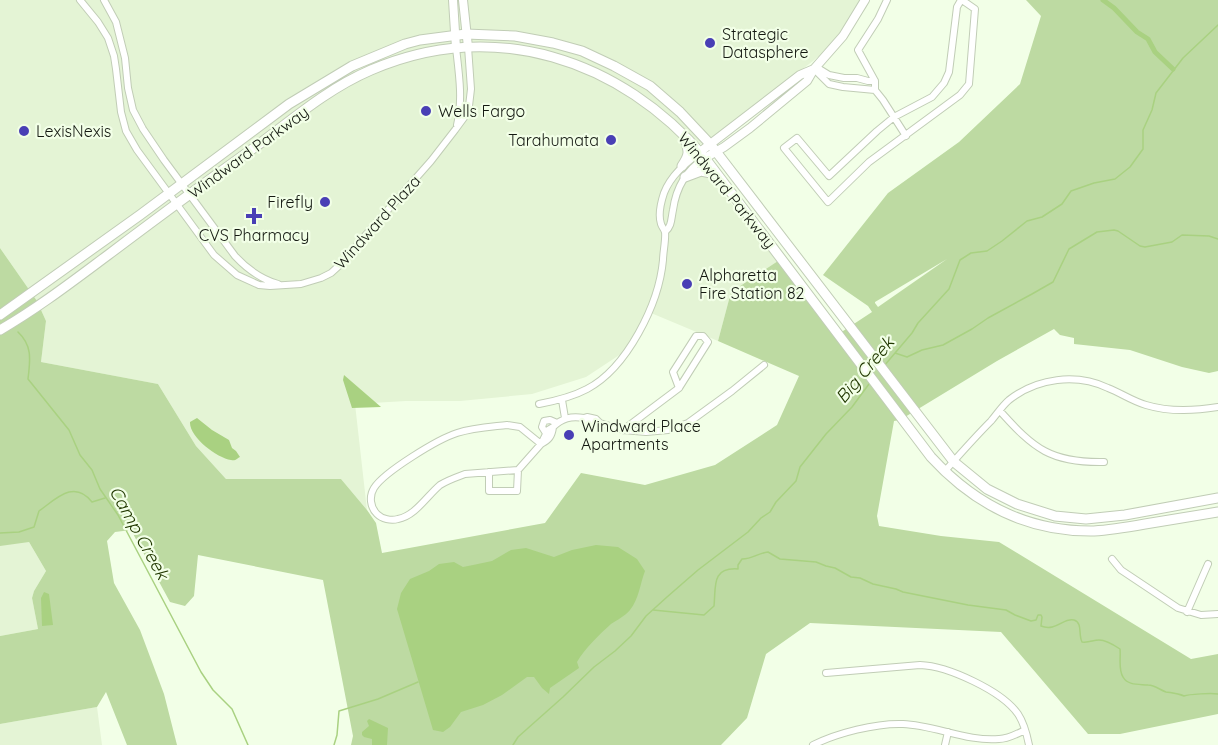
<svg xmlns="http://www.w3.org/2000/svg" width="1218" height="745" font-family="Quicksand,sans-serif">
<rect width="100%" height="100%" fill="#f2ffe7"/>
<!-- built -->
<path fill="#e4f4d5" d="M0,0H870L866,8L854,24L839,34L828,48L813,61L717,134L686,153L781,259L731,292L718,341L651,313L633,346L586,377L532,394L460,401H406L355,404L367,510L341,479H226L196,446L158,384L41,362L46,321L37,301L0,248Z
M16,520L46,571L34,591L32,598L38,629L0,636V526Z
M97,707L102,745H0V724Z"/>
<!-- green -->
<path fill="#bddaa2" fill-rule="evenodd" d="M1026,0H1218V371L1209,373L1182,367L1130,350L1074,344V338L1060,335L1054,329L997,361L900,420L894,421L877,516L879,526L941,536L999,542L1191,659L1218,654V714L1120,734H1088L1001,632L810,623L766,654L747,718L721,745H351L353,736L323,580L198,555L194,596L185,606L170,602L131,530L115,532L107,541L114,583L140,630L164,694L177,745H127L106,692L97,707L0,724V636L38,629L32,598L34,591L46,571L29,542L0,546V248L37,301L46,321L41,362L158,384L196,446L226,479H341L367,510L376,523L382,553L545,523L581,473L645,485L715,465L777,425L799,376L718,341L731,292L781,259L837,335L872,312L868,306L823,275L888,193L959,142L1020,84L1041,16ZM947,259L878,307L875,303V302Z"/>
<!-- water -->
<path fill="#a9d181" d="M344,375L381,407L352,408L343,380Z
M197,418L212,430L229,440L232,448L236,451L240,457C236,459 236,461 231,460C217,458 189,437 190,422Z
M596,545L618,547L637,559L645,571C640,584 639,599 630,610C625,616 617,620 611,624C599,635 585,648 577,662L579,668L550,688L549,694L542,688L534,677H527L502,695L483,705L461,712L450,727L443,732L433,730L397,609L401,593L410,579L429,571L439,564L454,562L463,567L473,565L492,561L511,550L526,548L554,557L572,550Z
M44,592L49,594L53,625L42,626L41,598Z
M369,719L388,728L387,745H372V739L364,737L362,735V732L369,726L367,721Z"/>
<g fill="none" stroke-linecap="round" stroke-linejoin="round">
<!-- stream -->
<path stroke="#a9d181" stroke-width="1.5" d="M18,332C33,346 30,361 28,379L69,430L80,455L92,470L100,489L118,515L201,672L213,690L232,709L248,745
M895,353L907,357L922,350L943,345L972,329L988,318L1032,294L1053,282L1069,249L1097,232L1114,230L1118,231L1140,246L1145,247L1172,242L1182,235L1209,236L1218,239
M884,366L912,333L918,323L949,289L960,260L971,253L987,251L1002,241L1027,221L1042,217L1062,204L1071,191L1094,183L1115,179L1130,167L1143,149V130L1152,110L1156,93L1183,58L1218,25
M0,533L19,532L34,527L39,511C56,499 74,479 92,502L105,498
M653,610L704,615L714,606C716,587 711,567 738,569V565L742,559C753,559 758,553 768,552L780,559L816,562L826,566L835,568L851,577L860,578L873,584L896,589L903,592L968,605L1006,610L1015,615L1031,621L1036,620L1038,615H1041L1042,617L1041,626C1056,632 1064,617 1074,620C1083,623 1078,634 1082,642C1089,643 1093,640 1099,640C1106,640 1114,645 1120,649C1121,658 1118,669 1123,677C1128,686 1140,684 1148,685C1155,685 1160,690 1166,692C1172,693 1177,693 1184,696C1189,694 1212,693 1218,694
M334,745L337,735L339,711L378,699L418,682
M513,745L518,737L563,697L594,667L615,651L631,636L646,616L667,597L698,570L748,532L761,518L770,512L776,502L796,481L800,467L826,434L852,407L869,384"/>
<!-- canal -->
<path stroke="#a9d181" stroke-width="5" d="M1103,0L1114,8L1137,32L1148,39L1155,52L1173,69"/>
<defs>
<path id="minor" d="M80,0L98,22L108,38L114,56L116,69L121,112L126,131L137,150L214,255L237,275L259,285L270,286L301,284L321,278L331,273L342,263L363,238L431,161L455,130L466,115L469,106L471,89L468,47
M104,0L116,22L125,58L128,88L133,110L143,129L164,160L235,256C247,269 261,279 278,284
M887,0L878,19L858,50L875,81V90L883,100L906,136
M961,0L957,7L949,72L944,83L932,97L894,117L877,131L829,176L797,138L784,148L828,202L869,162L960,95L969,84L975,9L962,0
M456,48C459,74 463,100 457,125
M816,67L829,75L844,78H857L868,81H875
M814,69L829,84L843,87L875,90
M665,232C672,226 671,219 673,210C676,188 686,170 705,158
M696,336H703L708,342L679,388L673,372Z
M562,400L565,418
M539,404C555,401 572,397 587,389C627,368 659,304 663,260C663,253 666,239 665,232C664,229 662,227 661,224C658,215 661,202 664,193C671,175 685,164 700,152
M1000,411C1034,449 1051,463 1104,462
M587,417L596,419L600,423L595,424L586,422L584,418Z
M600,423L623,430L646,432L668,430L688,423L732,391L764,365
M507,425L520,427L541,444L518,470L465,474C457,477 448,480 440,485C427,496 415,516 398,519C391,521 382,519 377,514C370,507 369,496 374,488C384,472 438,439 457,433C473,428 490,427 507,425Z
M553,427C552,436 549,440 541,444L548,430Z
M553,427C562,418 571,416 584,418
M623,430L679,388
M547,435L542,427L544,421L550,420L557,423
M945,471C960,454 975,437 991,421C997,414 1002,406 1009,400C1037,378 1076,373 1108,388C1121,393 1132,401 1146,405C1169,412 1194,411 1218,407
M489,472V491H517L518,470
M1112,559L1121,570L1178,608L1201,615L1218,614
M1187,612L1208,564
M826,673L920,665C948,666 1002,691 1018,714C1024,723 1027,735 1029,745
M813,745C837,733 876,723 903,724C934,725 968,742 999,739C1008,739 1017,734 1025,730
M945,745L948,732"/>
<path id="tertiary" d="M453,0L456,48
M463,0L468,47
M700,152L800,75L814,69
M705,158L724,147L750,128L807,81L814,69L843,36L865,0"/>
<path id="secondary" d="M682,166C690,154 689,152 685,139
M685,177L701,171L716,174
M0,315L140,215L289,104L352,66L405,44L420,40L466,34L515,36L553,43L582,51L614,66L650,86L680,112L711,145L954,462L987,489L1017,504L1055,516L1086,519L1125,515L1218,498
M0,330C38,308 73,281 108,255C157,218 207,181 258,145C294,118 329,88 371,70C494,17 621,59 705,158L931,457C975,505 1028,532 1094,531C1111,530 1128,527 1145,524C1169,520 1194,516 1218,512"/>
</defs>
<!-- minor casing -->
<use href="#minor" stroke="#c1cdb6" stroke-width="8"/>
<!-- tertiary casing -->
<use href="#tertiary" stroke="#c1cdb6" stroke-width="10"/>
<!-- secondary casing -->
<use href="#secondary" stroke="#c1cdb6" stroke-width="11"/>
<!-- minor -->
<use href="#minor" stroke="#fff" stroke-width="6"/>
<!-- tertiary -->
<use href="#tertiary" stroke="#fff" stroke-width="8"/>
<!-- secondary -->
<use href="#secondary" stroke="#fff" stroke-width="9"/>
</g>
<!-- markers -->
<g fill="#493fb5" stroke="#f2ffe7" stroke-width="2">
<circle cx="710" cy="43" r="6"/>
<circle cx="426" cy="111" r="6"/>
<circle cx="24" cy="131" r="6"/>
<circle cx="611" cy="140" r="6"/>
<circle cx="325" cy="202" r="6"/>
<path d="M251 207h6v6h6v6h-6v6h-6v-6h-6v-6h6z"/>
<circle cx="687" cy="284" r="6"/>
<circle cx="569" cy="435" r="6"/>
</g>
<g text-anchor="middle" stroke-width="4.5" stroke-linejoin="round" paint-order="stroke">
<!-- poi labels -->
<g font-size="16" fill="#141911" stroke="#f2ffe7" text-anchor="start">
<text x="722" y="40">Strategic<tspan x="722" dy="18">Datasphere</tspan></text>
<text x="438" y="117">Wells Fargo</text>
<text x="36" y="137">LexisNexis</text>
<text x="599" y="146" text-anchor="end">Tarahumata</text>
<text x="313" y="208" text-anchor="end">Firefly</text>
<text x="254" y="241" text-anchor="middle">CVS Pharmacy</text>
<text x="699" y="281">Alpharetta<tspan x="699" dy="18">Fire Station 82</tspan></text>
<text x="581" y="432">Windward Place<tspan x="581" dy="18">Apartments</tspan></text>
</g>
<!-- street labels -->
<g font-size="16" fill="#141911" stroke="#f2ffe7">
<text transform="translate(248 152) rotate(-36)" y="6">Windward Parkway</text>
<text transform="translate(727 190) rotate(51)" y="6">Windward Parkway</text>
<text transform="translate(377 222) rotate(-48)" y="6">Windward Plaza</text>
</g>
<!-- water labels -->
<g font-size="18" font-style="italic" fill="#213800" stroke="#f2ffe7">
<text transform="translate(865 370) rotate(-50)" y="6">Big Creek</text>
<text transform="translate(139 533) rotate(61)" y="6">Camp Creek</text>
</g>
</g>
</svg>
